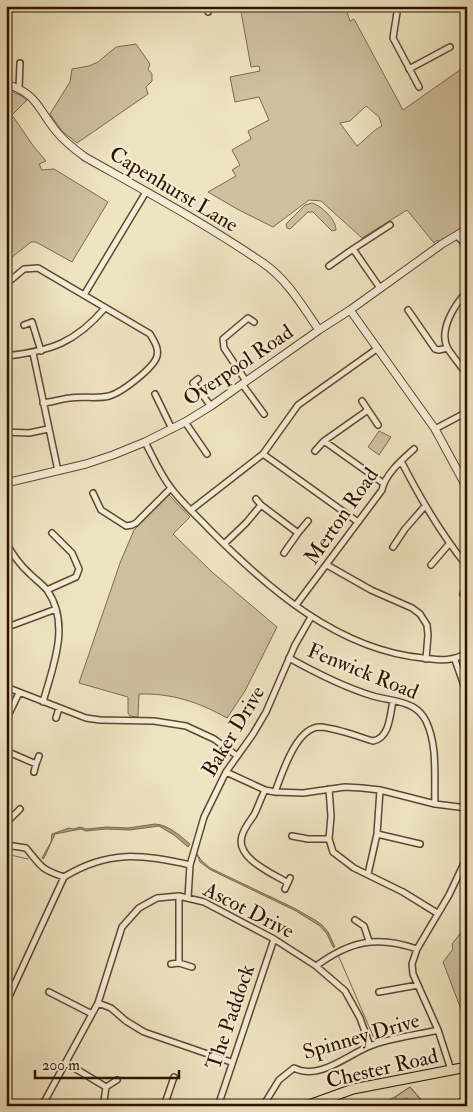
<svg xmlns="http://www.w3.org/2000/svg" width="473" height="1112" font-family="'IM FELL Double Pica',serif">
<rect width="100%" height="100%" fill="#efe4c1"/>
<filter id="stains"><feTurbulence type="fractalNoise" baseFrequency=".004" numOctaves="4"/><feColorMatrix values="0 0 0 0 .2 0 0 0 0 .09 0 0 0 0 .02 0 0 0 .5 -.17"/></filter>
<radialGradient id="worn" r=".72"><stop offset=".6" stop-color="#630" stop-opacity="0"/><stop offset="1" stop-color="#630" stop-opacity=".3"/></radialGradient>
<!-- green -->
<path fill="#cec0a0" stroke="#7e6a50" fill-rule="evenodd" d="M240,6H345L350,21L354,19L403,110L467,65V224L440,242L437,240L434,243L407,210L362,238L321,201L309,200L273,227L237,209L208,192L236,176L232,170L240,165L232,150L251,139L248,131L269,120L259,97L235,102L230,77L260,71L259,66L251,67ZM366,106L379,117L382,126C373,130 365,140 357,146L340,123L350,121Z
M136,44L150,64L148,69L152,74V81L146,87L148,94L77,143L62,131L50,114L70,82L72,69L89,66L98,62L116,47Z
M7,90L20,95L27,100L12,115L34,147L46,161L39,164L42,170L54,169L108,202L72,262L36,242H31L6,262V104H8Z
M312,203C322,206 336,220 336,230L332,231L313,212H308L290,229L287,228L286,224L305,205Z
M379,431L391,437L379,455L368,447Z
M169,495L190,517L173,534L212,572L277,627L245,691L227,718C199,702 171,693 139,694L138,717L130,716L128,713V697L79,683L120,563L134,530Z
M466,926L467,937L461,943L464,950H467V1025L443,962L453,949L452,944Z
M410,1087L427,1106H411L407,1098L396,1102L395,1097Z"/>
<!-- water -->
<path fill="#ad9d7f" stroke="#7a664c" d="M155,824C169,825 179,835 190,844L188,847L174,835L159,826L130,830L106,829L86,831L81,829L55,834L45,856L43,859L42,858L51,842L52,834L69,828L74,829L80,827L86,829L107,827L128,828Z
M197,854L201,860L210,868L294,908L315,920L322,925L328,932L335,947H333L327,934L320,926L296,911L211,870L200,862Z"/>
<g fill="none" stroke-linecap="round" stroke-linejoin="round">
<!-- stream -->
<path stroke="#7a664c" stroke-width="1" d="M6,854L28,859
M339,957L374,1038
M464,1023H467
M375,1106L395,1097L410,1087L426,1106"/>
<defs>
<path id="minor" d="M206,6L208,12
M398,6L393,38L419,87
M409,69L450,47
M19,88L20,63
M457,236L467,246
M329,266L353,249
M6,284L24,269L38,268L150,334C154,341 159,348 157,356C154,368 121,393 109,396C97,399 83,396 70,398C61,399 52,402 43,403
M380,288L353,249L390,225
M467,292C454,305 438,331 448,349C454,358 461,366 467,375
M84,295L146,192
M408,310L435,349L439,350L447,348
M24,325L32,322L41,351
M33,353L58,471
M6,356C51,351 75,343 105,308
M198,379L193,383L211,406
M246,381L224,348L223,339L248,318L254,322
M242,384L264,414
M155,394L172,429
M362,401L368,410L324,441L383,483
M368,410L378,425
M185,422L207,454
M435,429L467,412
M6,432L29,433L48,429
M145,442C153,457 160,474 171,488C182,503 197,516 210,530C267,588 338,650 423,658C441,660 451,662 467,653
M315,451L324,441
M263,454L358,522
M401,461C420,498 440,533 467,566
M93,493L101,510L126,526L132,525L136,523L171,488
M256,499L261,505
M191,510L263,454L298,405L378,348
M298,533L308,521
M6,542C12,554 20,565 30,574C35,579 42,584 47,590C71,624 53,666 43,702
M224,544L246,523L261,505L298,533L284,553
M393,547L405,529L425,506
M327,565L371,590L412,608L420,614L427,625L428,635L426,659
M431,565L449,544
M47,590L76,577L79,569L72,553L52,533
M463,594L467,590
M296,605L382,490C385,474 403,459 414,449
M6,623L9,625H13L56,609
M289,658C316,673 343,687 373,696C386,700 401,700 413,707C418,710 423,715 426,721C438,746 434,777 435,804
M455,660L467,694
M6,687L86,718L100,720L154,721L186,726L214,739L236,755
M56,718L59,708
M6,720L19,693
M6,751L36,764L39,756
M34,772L36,764
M226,772L265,790L275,792L303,793L345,787L362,788L380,790L435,804L467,808
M329,789L331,816L329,839L333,852L354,868L403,892L437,913
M265,790C261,798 258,807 254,815C250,821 244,828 242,836C235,858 272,873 288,883
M275,792C282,774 296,727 320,727C337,728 356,736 373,741C390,738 390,714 393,701
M6,823L20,809
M377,834L420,844
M292,836L308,839H329
M6,845L26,848C42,867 40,869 64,877
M368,874L377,834L380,790
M285,889L290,878
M188,898L190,865L204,817L226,772L253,734L266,712L295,645L311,617
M355,920L364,926L369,941
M179,963L192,967
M171,964L179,963V896
M316,966C350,941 377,935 417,949
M49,992L92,1014
M379,992L418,985
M6,1003L64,877C108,850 142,854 190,865
M98,1003L111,1008L126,1021L144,1032L231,1062
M66,1063L106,1087L104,1101
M451,1070L438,1030L413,974L412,964L417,949L449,895L467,857
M106,1087L117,1080
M464,1100L465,1106
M42,1106L98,1003L122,927L139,908L157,898L179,896L204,902L274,939L316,966L345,991L360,1018L370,1046
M164,1106L174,1077
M218,1106L274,939
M263,1106L279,1080L294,1068C319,1081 347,1055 370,1046C389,1038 417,1035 438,1030"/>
<path id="tertiary" d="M6,84C37,93 38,109 56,131C64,141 74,149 85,157C145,191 206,224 263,263C287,279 303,307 319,330
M350,310L435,429L467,488
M6,483L86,464L113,455L145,442L185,422L211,406L319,330L350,310L442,244L467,229"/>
<path id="primary" d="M306,1106L353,1089L467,1067"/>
</defs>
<!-- minor casing -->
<use href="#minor" stroke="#5e4730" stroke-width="8"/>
<!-- tertiary casing -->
<use href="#tertiary" stroke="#5e4730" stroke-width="9"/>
<!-- primary casing -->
<use href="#primary" stroke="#2d1300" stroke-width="11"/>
<!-- minor -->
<use href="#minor" stroke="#f5edd7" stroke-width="5"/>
<!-- tertiary -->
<use href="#tertiary" stroke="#f5edd7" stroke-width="7"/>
<!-- primary -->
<use href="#primary" stroke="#efe4c1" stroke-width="9"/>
</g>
<g text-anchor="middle" stroke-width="4.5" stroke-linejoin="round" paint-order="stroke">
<!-- street labels -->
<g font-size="21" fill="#2d1300" stroke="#f5edd7">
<text transform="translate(174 189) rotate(31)" y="7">Capenhurst Lane</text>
<text transform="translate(238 365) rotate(-34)" y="7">Overpool Road</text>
<text transform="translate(341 516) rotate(-55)" y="7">Merton Road</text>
<text transform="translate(363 671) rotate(22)" y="7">Fenwick Road</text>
<text transform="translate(233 731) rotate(-59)" y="7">Baker Drive</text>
<text transform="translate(249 910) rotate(27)" y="7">Ascot Drive</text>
<text transform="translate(230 1017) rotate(-71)" y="7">The Paddock</text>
<text transform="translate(361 1036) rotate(-16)" y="7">Spinney Drive</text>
<text transform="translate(382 1068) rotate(-13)" y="7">Chester Road</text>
</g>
</g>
<!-- margin -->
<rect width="473" height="1112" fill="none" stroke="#efe4c1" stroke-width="25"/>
<rect x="8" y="8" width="458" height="1097" fill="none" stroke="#2d1300" stroke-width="2.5"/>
<rect x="12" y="12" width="448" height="1087" fill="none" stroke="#2d1300"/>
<!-- scale -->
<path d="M35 1070v8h144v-8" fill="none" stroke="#2d1300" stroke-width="2.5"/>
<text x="42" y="1070" font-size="15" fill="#2d1300" stroke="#f5edd7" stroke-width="4" paint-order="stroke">200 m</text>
<rect width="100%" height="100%" filter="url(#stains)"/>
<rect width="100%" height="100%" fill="url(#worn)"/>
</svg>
